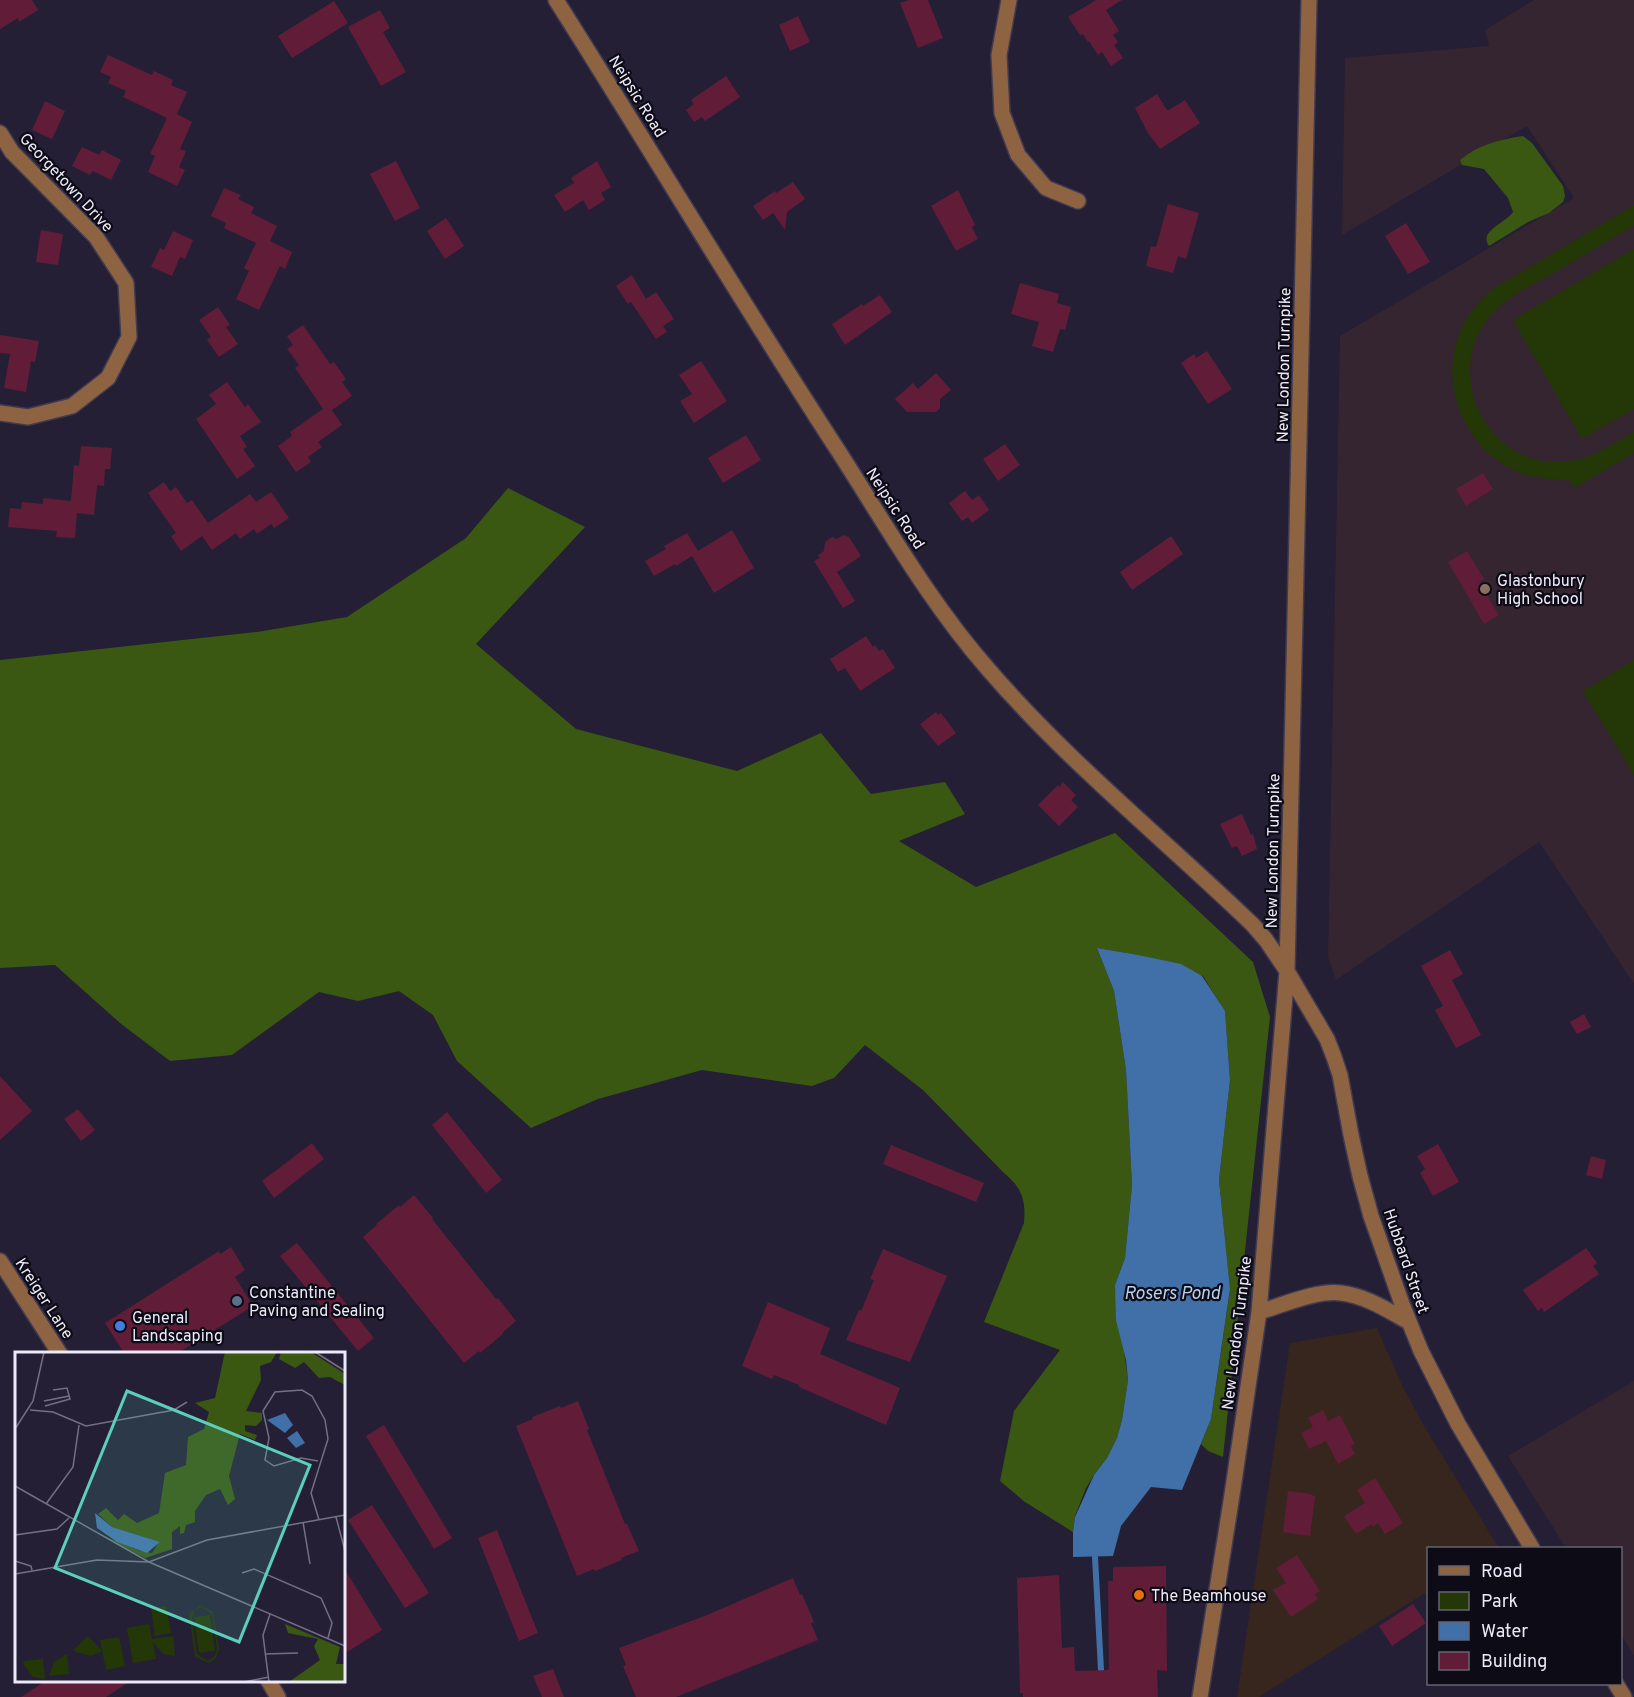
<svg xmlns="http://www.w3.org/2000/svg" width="1634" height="1697" font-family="Overpass,sans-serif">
<rect width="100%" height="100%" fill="#241f35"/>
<!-- commercial -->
<path fill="#37261e" d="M1377,1328L1402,1385L1424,1426L1499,1548H1428V1598L1425,1593L1259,1697H1237L1290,1343Z"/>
<!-- education -->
<path fill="#342531" d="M1534,0H1634V984L1539,842L1336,980L1328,957L1340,336L1574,198L1527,126L1342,235L1345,58L1489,46L1485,30Z
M1634,1381V1656L1621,1634L1620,1548H1566L1508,1456Z"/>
<!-- green -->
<path fill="#233806" d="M1634,205V226C1609,240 1584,255 1559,270C1532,285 1499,299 1482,327C1448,385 1490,463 1558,462C1587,462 1610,446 1634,432V453L1574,488L1569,480C1546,480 1522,477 1503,464C1455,433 1437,368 1467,318C1473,308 1482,299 1491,290Z
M1634,249V409L1582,439L1513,320Z
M1634,660V775L1583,691Z"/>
<!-- forest -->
<path fill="#3a5812" d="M1523,136L1532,143L1563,186L1565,196L1563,202L1549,213L1528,222L1489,246C1478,231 1506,223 1513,212L1508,198L1484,169L1462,165L1460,160C1478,145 1501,139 1523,136Z
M508,488L585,527L476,644L576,729L737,771L821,733L871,794L945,782L965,814L899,841L976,887L1115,833L1253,962L1270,1017L1223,1457L1208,1451L1201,1444L1211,1419L1230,1290L1219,1180L1230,1080L1225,1012L1203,976L1133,954L1097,948L1114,991L1126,1070L1132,1185L1125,1258L1115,1285L1128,1380L1122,1420L1117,1438L1107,1458L1094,1475L1086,1488L1075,1516L1073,1532L1025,1502L1000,1481L1014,1411L1060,1350L984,1322L1024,1223C1026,1199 1022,1188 1003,1172L923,1090L865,1045L834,1078L812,1086L702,1070L598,1099L531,1128L457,1061L433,1015L399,991L358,1001L319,992L232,1055L170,1061L120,1023L55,965L0,968V660L257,632L347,617L466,538Z"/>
<!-- water -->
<path fill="#4170a8" d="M1097,948L1133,954L1181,964L1202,976L1225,1011L1230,1080L1219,1180L1230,1289L1211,1419L1182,1490L1151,1487L1121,1526L1113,1556L1073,1557V1532L1075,1517L1094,1475L1107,1458L1117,1438L1122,1420L1128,1380L1126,1360L1116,1320L1115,1285L1125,1258L1132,1185L1126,1070L1114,991Z"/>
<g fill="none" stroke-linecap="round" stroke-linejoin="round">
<!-- stream -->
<path stroke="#4170a8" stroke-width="6" d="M1095,1557L1101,1670"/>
</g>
<!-- building -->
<path fill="#611d38" d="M0,0H32L38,10L19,22L18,18L0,29Z
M909,0H928L943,38L918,48L900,3Z
M1096,0H1122L1106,10L1119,31L1113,35L1118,42L1114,45L1123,58L1111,66L1102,52L1098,55L1089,41L1088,42L1083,34L1080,35L1068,17Z
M334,1L348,23L292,58L278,36Z
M380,10L390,28L383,32L406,72L381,86L348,27Z
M798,16L810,42L790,51L779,25Z
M108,55L152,75L154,71L173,80L171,85L187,92L177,114L192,122L180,149L186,151L179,167L185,170L177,186L148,172L155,156L150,154L167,118L123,97L126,91L108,83L111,77L100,72Z
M726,76L740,97L705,121L702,117L694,122L686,110L694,104L691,100Z
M1157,94L1167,110H1169L1185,100L1200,123L1160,149L1148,133L1135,108Z
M45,101L65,111L52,139L32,130Z
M82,147L99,155L102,150L121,160L111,180L93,171L90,175L72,166Z
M396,161L420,208L395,221L370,174Z
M597,161L611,187L601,193L605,200L589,210L583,200L565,212L554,195L574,183L571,178Z
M793,182L805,199L787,212L785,230L773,213L763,220L753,206L775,191L776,193Z
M224,188L241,195L238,199L254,207L251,213L277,226L270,241L292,252L285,269L280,266L259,310L236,299L249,271L244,268L256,243L224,228L226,223L211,216Z
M958,190L975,225L972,227L978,239L956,251L931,206Z
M1168,204L1199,213L1186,259L1178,256L1173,273L1146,266L1151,246L1156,247Z
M446,218L464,246L445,259L427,231Z
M1406,223L1430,262L1408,274L1385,236Z
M41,230L63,234L58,265L36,262Z
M173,231L193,240L185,259L180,257L172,276L151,267L160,248L164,250Z
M632,275L646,299L656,292L674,319L663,326L667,332L656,339L631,302L628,304L616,286Z
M1020,283L1059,294L1057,303L1071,307L1065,330L1060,329L1053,352L1032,346L1039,322L1011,314Z
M880,295L892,312L845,345L832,324L862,304L863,306Z
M218,307L230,325L226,327L238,344L219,357L207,340L211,337L199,320Z
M303,325L330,364L334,362L346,379L342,382L352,396L332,410L342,425L318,442L322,447L308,457L311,462L296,472L278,446L292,436L290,432L323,409L295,368L299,365L287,349L293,345L287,336Z
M0,335L39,341L35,362L31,361L26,392L4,388L10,354L0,353Z
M1207,351L1232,389L1208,404L1181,363L1194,354L1196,358Z
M701,361L727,401L694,423L680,401L692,394L679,375Z
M936,373L951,390L940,399V408L936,412H907L895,399L913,383L918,389Z
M227,382L245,407L248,404L261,422L240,436L247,447L243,449L255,466L237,479L196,419L216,404L209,395Z
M746,435L761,460L723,483L708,458Z
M1005,444L1020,465L998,481L983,459Z
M81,446L112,448L110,469H105L104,486L97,485L94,515L77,513L75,538L56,537L57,531L8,527L10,508L21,509L22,502L43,504V498L71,501L74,465L79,466Z
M1483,473L1493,489L1466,506L1456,489Z
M164,482L170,491L176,487L187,503L192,500L208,523L250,494L256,502L271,492L289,518L274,528L271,524L257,534L254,529L240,539L236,533L212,550L202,536L181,551L171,536L176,533L148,493Z
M965,491L972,500L979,495L989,510L972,523L968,517L962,521L949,503Z
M732,530L754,568L714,593L692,556L676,566L675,564L654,576L645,561L666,549L664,546L687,533L698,551Z
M843,535L849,537L861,556L837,572L855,601L843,608L814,561L820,558L818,555L824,551L825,542L832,537L837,539Z
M1171,536L1183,554L1132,590L1120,572Z
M1467,551L1484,579L1479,582L1499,615L1484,624L1448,562Z
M866,636L873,647L875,645L879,651L883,649L895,668L860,691L845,668L838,672L830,659Z
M936,712L938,715L941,713L956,733L938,746L920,724Z
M1063,782L1076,795L1071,800L1078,807L1059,826L1038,805L1058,785L1059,787Z
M1242,814L1251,835L1253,834L1257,849L1242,856L1237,846L1232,848L1220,824Z
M1450,950L1463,974L1452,980L1481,1035L1456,1048L1435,1010L1443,1006L1421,966Z
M1584,1014L1591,1027L1577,1034L1570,1022Z
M0,1076L32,1111L0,1140Z
M78,1109L95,1130L81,1141L64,1119Z
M447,1112L502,1180L486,1193L432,1125Z
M312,1143L324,1159L274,1198L262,1181Z
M1438,1144L1459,1182L1433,1196L1420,1173L1425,1169L1417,1156Z
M891,1145L984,1183L976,1202L883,1164Z
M1591,1156L1606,1160L1602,1179L1586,1175Z
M414,1195L433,1218L432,1219L496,1299L498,1298L516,1321L502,1333L503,1334L480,1353L479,1351L464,1363L363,1237L377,1225L376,1224L399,1205L400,1207Z
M297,1243L374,1338L358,1351L280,1256Z
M231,1247L245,1270L235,1277L253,1306L178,1353H124L105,1323L219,1251L220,1254Z
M1586,1248L1597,1263L1593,1266L1599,1274L1544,1312L1542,1308L1538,1311L1523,1290Z
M883,1249L947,1276L910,1362L846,1340L859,1310L861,1311L874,1280L870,1279Z
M768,1302L830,1328L820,1354L900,1388L886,1425L799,1387V1385L774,1375L772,1379L742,1366Z
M578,1401L589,1429L587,1430L625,1524H627L639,1551L621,1558L622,1560L595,1571L594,1569L577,1576L516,1426L533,1419L532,1417L560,1406L561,1408Z
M1323,1410L1328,1421L1340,1415L1355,1444L1351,1446L1355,1454L1338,1464L1326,1441L1309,1449L1301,1433L1313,1427L1308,1418Z
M384,1425L452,1538L434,1549L366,1436Z
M1375,1478L1403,1523L1385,1534L1378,1523L1373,1527L1372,1524L1356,1534L1344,1516L1365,1503L1357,1490Z
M1288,1491L1311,1494V1495L1315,1496L1310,1536L1283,1532Z
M372,1505L429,1593L405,1608L348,1520Z
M497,1530L538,1633L519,1641L478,1538Z
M1297,1555L1320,1591L1315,1594L1318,1599L1291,1617L1273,1590L1286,1583L1276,1568Z
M1166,1566L1167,1671L1157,1670L1158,1697H1023V1693H1020L1017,1578L1059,1575L1062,1648L1074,1647L1075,1671L1109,1670L1108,1581H1113V1567Z
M344,1568L382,1630L344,1654Z
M793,1578L800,1595L802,1594L814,1622L811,1623L818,1640L676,1697H636L623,1666L626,1665L619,1648L707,1615Z
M1413,1604L1426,1623L1392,1646L1379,1626Z
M553,1669L564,1697H542L533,1676Z
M47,1680H132L106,1697H21Z"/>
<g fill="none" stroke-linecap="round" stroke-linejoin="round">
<defs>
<path id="minor" d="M556,0C651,150 742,303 839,452C886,525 930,603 988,669C1068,762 1165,840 1253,925L1266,940L1287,971L1327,1039L1334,1057L1340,1075L1351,1135L1360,1176L1371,1216L1402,1304L1421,1351L1458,1424L1532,1548
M1009,0L999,55L1002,113L1018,155L1046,188L1078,201
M0,133L12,152L96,237L126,283L129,337L108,378L72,406L28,417L0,413
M0,1261L60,1354
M1259,1312C1283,1305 1316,1290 1341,1293C1366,1296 1387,1310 1409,1322
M268,1680L278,1697
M1616,1684L1624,1697
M1200,1697L1232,1495L1259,1312L1287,971L1309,0"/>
</defs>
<!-- minor casing -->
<use href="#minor" stroke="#403b50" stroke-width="18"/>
<!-- minor -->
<use href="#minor" stroke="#8d6341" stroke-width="15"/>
</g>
<!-- markers -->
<circle fill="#8d6e63" stroke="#0d0b15" stroke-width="2" cx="1485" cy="589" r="6"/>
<circle fill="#5c6f8a" stroke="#0d0b15" stroke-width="2" cx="237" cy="1301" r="6"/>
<circle fill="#3f7fe0" stroke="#0d0b15" stroke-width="2" cx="120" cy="1326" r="6"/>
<circle fill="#e8710a" stroke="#0d0b15" stroke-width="2" cx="1139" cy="1595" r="6"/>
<g text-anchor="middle" stroke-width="4.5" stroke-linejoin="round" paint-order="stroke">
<!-- street labels -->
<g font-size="16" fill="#eceaf9" stroke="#0d0b15">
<text transform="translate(638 96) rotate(58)" y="6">Neipsic Road</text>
<text transform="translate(67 182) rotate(47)" y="6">Georgetown Drive</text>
<text transform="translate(1283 365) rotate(-89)" y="6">New London Turnpike</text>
<text transform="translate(896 508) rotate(57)" y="6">Neipsic Road</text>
<text transform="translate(1272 851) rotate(-89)" y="6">New London Turnpike</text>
<text transform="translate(1407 1261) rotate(71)" y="6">Hubbard Street</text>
<text transform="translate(45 1298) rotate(57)" y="6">Kreiger Lane</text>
<text transform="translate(1236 1333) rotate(-83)" y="6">New London Turnpike</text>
</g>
<!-- poi labels -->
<g font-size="16" fill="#eceaf9" stroke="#0d0b15" text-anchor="start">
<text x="1497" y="586">Glastonbury<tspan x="1497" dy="18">High School</tspan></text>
<text x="249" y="1298">Constantine<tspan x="249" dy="18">Paving and Sealing</tspan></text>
<text x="132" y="1323">General<tspan x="132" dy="18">Landscaping</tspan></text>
<text x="1151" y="1601">The Beamhouse</text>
</g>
<!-- water labels -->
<g font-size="18" font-style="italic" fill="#b6d0f0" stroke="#0d0b15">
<text x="1172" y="1299">Rosers Pond</text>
</g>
</g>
<!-- overview -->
<g transform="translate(15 1352)">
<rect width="330" height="330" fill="#241f35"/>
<path d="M185,253L198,260L204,296L201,306L194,311L180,305L174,262ZM187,255L197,262L202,297L200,304L193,309L182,302L177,267L179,258ZM151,254L156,281L140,284L136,257ZM195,263L200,299L184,301L179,265ZM134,272L137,287L158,284L160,304L148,302L138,290L141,307L118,311L112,276ZM73,284L87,299L76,304L61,300L58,298ZM104,285L110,314L91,318L85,288ZM52,302L54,322L34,324L39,310ZM28,307L30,327L18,325L9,313L8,309Z" fill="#233806" fill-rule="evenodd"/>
<path d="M210,0H262L256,10L245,14L246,28L231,59L247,61V68L241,74L230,73V79L242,83L240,88L225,82L214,124L220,147L213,153L205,137L191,143L180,159V170L171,173L169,181L165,182V174L157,180V197L130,206L84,182L125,199L137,201L144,190L97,175L83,162L91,156L103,168L109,162L122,171L144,161L150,121L171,113L173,85L189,77L194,60L180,51L200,46ZM266,0H296L330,22V33L315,25L304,26L289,10L280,16L264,7ZM270,272L325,295L321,312H330V330H274L305,308L299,294L303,287L273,281Z" fill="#3a5812"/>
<path d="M270,61L278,73L270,81L252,68ZM282,79L290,91L281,96L272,86ZM80,161L97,175L145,190L132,201L102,190L82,176Z" fill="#4170a8"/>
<path fill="none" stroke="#747083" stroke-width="1.5" d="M300,0L330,19M29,49L54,44M30,54L55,47L52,36L38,38M15,58L38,60L71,74L159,58L172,50M0,77L18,49L29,0M303,109L286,106L259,114L250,108L254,86L248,59L260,40L287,38L297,44L310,68L313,87L296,141L304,168M0,134L134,210L330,294M31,152L58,115L64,73M321,165L330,199M288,170L295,212M0,183L42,177L54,166M0,209L16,214L17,218M227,221L239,217L306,246L317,271L313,286M0,222L82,208L134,210L192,188L330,163M250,302L283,301M229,330L254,325M254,330L248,283L255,262"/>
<path fill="#5bcebc" fill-opacity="0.15" stroke="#5bcebc" stroke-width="3" d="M112,39L295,113L224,290L40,216Z"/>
<rect width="330" height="330" fill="none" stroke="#eceaf9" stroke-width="3"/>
</g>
<!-- legend -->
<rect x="1427" y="1547" width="195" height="138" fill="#0d0b15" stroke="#666470" stroke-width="1.5"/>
<rect x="1439" y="1566" width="30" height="9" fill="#8d6341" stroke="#666470" stroke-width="1.5"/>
<text x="1481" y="1577" font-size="18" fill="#eceaf9">Road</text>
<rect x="1439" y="1592" width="30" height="18" fill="#233806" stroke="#666470" stroke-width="1.5"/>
<text x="1481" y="1607" font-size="18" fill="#eceaf9">Park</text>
<rect x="1439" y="1622" width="30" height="18" fill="#4170a8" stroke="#666470" stroke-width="1.5"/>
<text x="1481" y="1637" font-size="18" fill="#eceaf9">Water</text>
<rect x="1439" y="1652" width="30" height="18" fill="#611d38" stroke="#666470" stroke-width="1.5"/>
<text x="1481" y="1667" font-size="18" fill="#eceaf9">Building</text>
</svg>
